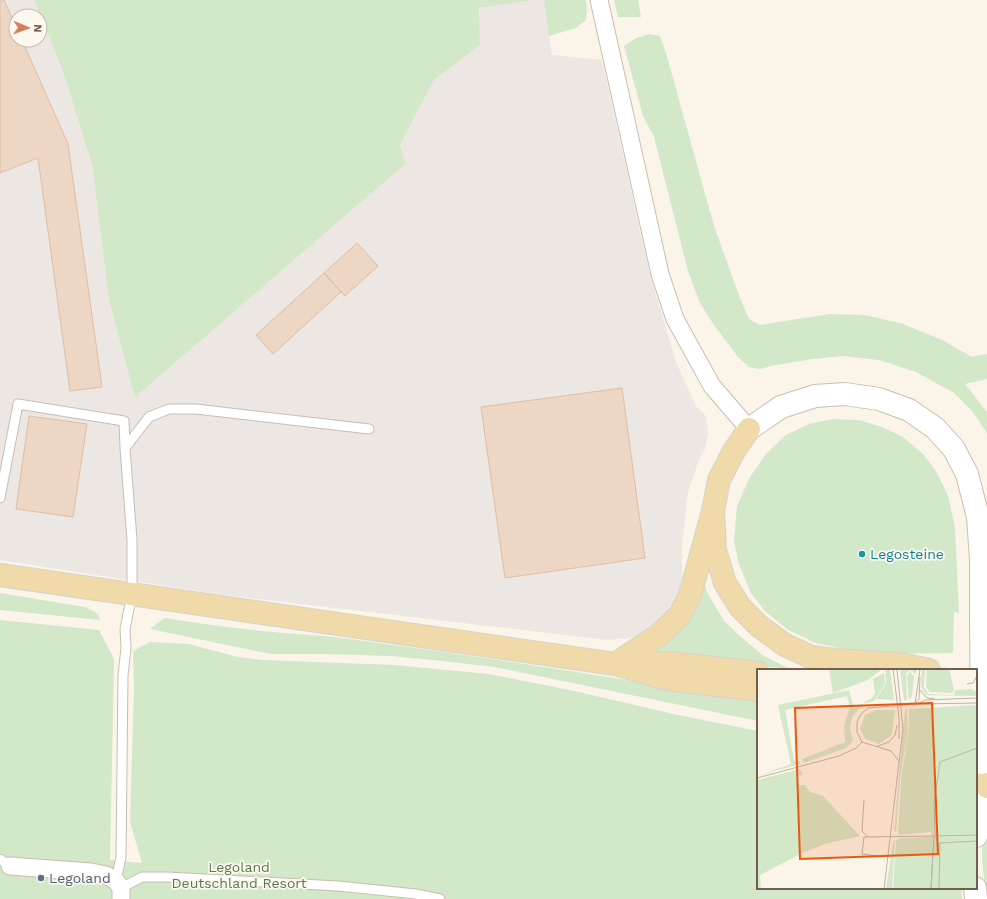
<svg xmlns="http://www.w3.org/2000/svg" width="987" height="899" font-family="'Work Sans',sans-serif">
<rect width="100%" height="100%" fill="#faf4e9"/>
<!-- industrial -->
<path fill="#ece7e2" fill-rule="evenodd" d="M0,0H34L39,11L65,77L92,165L109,301L135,396L400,145L434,80L480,45L479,8L533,0H544L552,55L602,60L649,271L676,362L696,406L706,416L708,434L705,449L699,460L688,492L682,545V577L678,598L663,621L638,637L608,640L224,595L0,560ZM16,16H40V40H16Z"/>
<!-- green -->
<path fill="#d3e7c9" d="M34,0H533L479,8L480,45L434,80L400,145L405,164L135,397L109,301L92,165L65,77L39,11Z
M544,0H586L587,10L586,20L576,28L549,36Z
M614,0H638L641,17H618Z
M650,34L660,36L666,53L714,226L740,298L749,319L760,325L829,314L865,315L903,324L942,340L972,357L987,354V379L965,384L987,412V433L973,412L954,393L916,372L879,360L842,356L813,359L771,366L760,369L749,367L738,357L714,325L700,303L688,271L654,137L643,116L624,46L636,38Z
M832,419L859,420L882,427L903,437L923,454L936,471L948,496L955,528L959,613L954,612L953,653L889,654L853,651L816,643L788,630L765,611L751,593L739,564L734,541L737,506L750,477L767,453L786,435L809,424Z
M701,577L708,594L724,621L741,637L762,655L790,669L641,655Z
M0,593L84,607C92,610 99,612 100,620L0,610Z
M164,618C197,623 229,628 262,631C291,634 321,635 350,639C486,657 622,679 758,701V721L494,667L443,661L391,656L326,654H271L150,629Z
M0,620L99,630L114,659L110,860L142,863L130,822L134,688L133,651L150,642L188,644L238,657L263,660L394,665L489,674L570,690L678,715L758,731V888H961L962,899H0Z
M987,828V899C985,882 977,842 987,828Z"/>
<!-- building -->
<path fill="#edd6c4" stroke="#ddbea6" d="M0,0H4L16,27V40H22L68,144L102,387L70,391L38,158L0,173Z
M357,243L378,266L345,296L324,273Z
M324,273L341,292L273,354L256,335Z
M622,388L645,558L505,578L481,407Z
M29,416L87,424L73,517L16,509Z"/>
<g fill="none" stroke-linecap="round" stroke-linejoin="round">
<defs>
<path id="lane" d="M0,498L18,404L124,421L125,448
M0,859L10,866
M116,881L121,857L123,675L126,648L125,629L132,594V540L125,448L149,417L169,409H196L369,429
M121,888L142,877H167L338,886L416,894L440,899"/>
<path id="street" d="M599,0L621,98L660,274L675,319L712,386L749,429
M10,866L91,872L106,875L116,881L121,888V899"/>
<path id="secondary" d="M749,429L781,407L815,396L845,394L879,399L909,410L935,428L954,449L967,474L978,517L981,559V611
M982,768L986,803L987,805
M976,836L986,803
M975,888L976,899"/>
<path id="primary" d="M713,511L715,550L725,583L740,607L759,626L785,645L811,657L835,660L900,664L929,670
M0,575L615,664L667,679L758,690
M615,664L659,635L680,615L690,595L713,511L719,480L734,451L749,429
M638,664L669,663L758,673
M984,783L987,787"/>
</defs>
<!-- lane casing -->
<use href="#lane" stroke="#cbbdb0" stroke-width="11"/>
<!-- street casing -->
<use href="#street" stroke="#cbbdb0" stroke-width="19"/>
<!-- secondary casing -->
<use href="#secondary" stroke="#cdbeae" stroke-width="24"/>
<!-- primary casing -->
<use href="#primary" stroke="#d8d2ce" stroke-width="24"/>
<!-- lane -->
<use href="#lane" stroke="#fff" stroke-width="9"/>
<!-- street -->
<use href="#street" stroke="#fff" stroke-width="17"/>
<!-- secondary -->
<use href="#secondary" stroke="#fff" stroke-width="22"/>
<!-- primary -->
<use href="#primary" stroke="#f1daa9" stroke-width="22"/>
<defs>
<path id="secondary-bridge" d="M981,611L982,763"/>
</defs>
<!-- secondary-bridge casing -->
<use href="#secondary-bridge" stroke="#cdbeae" stroke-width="24" stroke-linecap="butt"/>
<!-- secondary-bridge -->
<use href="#secondary-bridge" stroke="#fff" stroke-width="22"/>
</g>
<!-- markers -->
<circle fill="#0f9aa8" stroke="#fdf8ef" stroke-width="1.5" cx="862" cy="554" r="4"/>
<circle fill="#5c6f8a" stroke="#fdf8ef" stroke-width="1.5" cx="41" cy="878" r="4"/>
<g text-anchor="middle" stroke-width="3.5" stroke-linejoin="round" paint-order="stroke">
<!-- culture labels -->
<g font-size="14" fill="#0d838f" stroke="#fdf8ef" text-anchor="start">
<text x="870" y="559">Legosteine</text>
</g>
<!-- park labels -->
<g font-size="14" fill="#577c4c" stroke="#fdf8ef">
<text x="239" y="872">Legoland<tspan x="239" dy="16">Deutschland Resort</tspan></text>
</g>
<!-- service labels -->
<g font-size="14" fill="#4e5e75" stroke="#fdf8ef" text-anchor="start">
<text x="49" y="883">Legoland</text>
</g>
</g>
<!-- overview -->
<g transform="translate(757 669)">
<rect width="220" height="220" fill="#faf4e9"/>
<path d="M72,0H125L111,11L76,24ZM128,0H133L137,31L119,30L129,15ZM143,0H160L159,5L153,1L149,4L150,31H147ZM165,0H168L167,18L171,25L197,26L198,21L214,20L220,23V27L169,26L164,18ZM170,0H192L197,21L195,24L173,23L169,18ZM153,3L157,7L155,27L152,31L150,7ZM127,4L128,15L117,32L106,35L95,48L93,59L96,72L89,79L47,94L45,90L88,73L87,56L93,39L90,27L28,41L37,92H43V95L0,107L34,95L21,36L92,21L97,40L115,29L118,24L116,10ZM220,36V220H136L139,171L143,169L174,168V163L142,166L141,163L144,111L152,57V40ZM148,40H150L151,60L143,111L139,163L137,161ZM119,41H138L135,66L122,75L108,70L103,60L108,46ZM43,100L46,106L40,107L42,116H48L53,123L66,127L103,167L68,175L45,184L3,206L4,220H0V111ZM138,171L135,220H129L136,173Z" fill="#d3e7c9"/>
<path fill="none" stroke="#c0b4a6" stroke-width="1" d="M136,0L142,48V70M210,15L216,14L220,7M163,21L170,29L178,30M158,35L163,0M158,35L162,30L163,8M161,35L220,34M105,73L134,82L142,92M118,78L132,73L138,66L140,56M0,109L82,87L99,79L105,73L100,63V53L104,45L111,39L161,35L168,31L220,29M107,131L105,162L111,168L177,167M178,166L177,133L183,93L220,79M111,168H107L105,185L121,187M127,220L146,60L140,0M174,220L177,167L220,166M174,220L176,183M182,220L183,174L220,172"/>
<path fill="#e8590c" fill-opacity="0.15" stroke="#e8590c" stroke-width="2" d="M175,34L181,185L43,190L38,39Z"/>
<rect width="220" height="220" fill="none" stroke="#725e4f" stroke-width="2"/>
</g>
<!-- north arrow -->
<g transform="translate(28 28) rotate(92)"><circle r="19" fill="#fdf8ef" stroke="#c5baaf"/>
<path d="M0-3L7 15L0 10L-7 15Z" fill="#d67e5c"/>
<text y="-6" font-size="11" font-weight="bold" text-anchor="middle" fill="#725e4f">N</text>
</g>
</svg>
